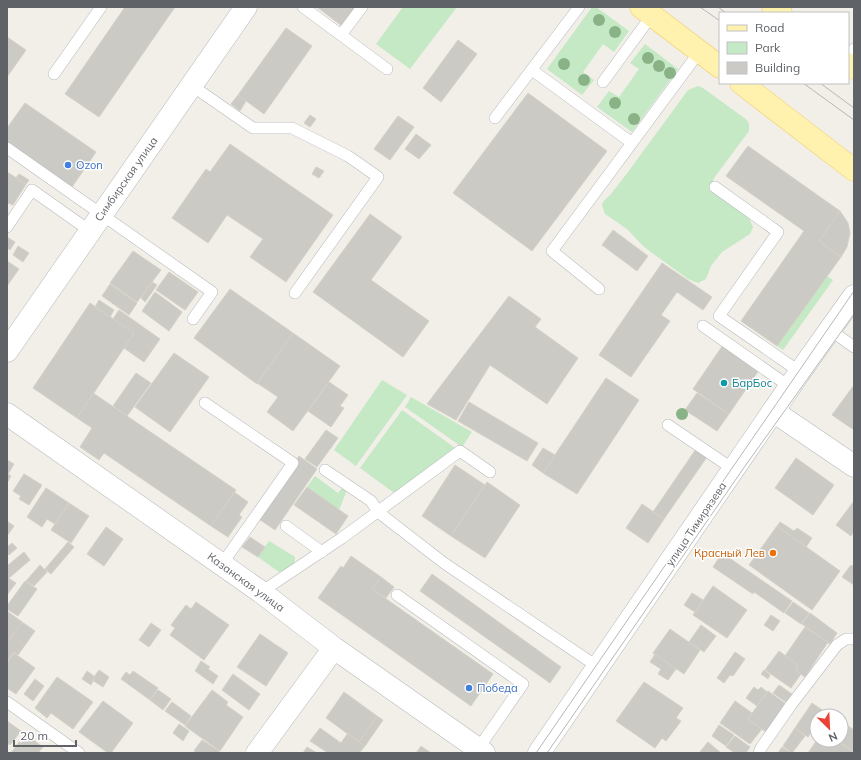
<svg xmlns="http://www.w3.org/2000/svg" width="861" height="760" font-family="Mulish,sans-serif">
<rect width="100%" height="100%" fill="#f1efe8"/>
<!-- green -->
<path fill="#c5e8c5" d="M403,7H457L410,69L376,44Z
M592,7H596L629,31L614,52L603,44L583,72L594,80L582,95L547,69Z
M645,44L678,69L632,132L597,107L609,91L619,97L639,69L630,63Z
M698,86L703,88L747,120L749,124V131L714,178L712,183L749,218L753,227L750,234L722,252L711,266L706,279L698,283L688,279L644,247L627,229L611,218L605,214L602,205L603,202L611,194L628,172L688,90Z
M827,276L833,280L783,350L777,346Z
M382,380L407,395L356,466L334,450Z
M411,397L472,432L462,447L405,407Z
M402,410L458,450L397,495L360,468Z
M315,476L338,493L343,487L347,490L339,510L307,487Z
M269,541L295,557L294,566L279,572L258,557Z"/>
<!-- building -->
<path fill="#cccac5" stroke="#d6d1c6" d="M125,7H175L99,117L65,94Z
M317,7H356L342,26Z
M286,28L312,46L264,114L238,95Z
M7,37L26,50L7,77Z
M458,40L477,54L441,102L423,88Z
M528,93L607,151L532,251L453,193Z
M238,95L246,101L240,111L231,104Z
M25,103L96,152L72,187L7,142V128Z
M310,115L316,119L310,127L304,123Z
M398,116L414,127L390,160L374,149Z
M416,134L431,145L419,159L405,149Z
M230,144L333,215L286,282L250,257L263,239L227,215L208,243L172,218L206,169L210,172Z
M748,146L840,211L819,241L841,257L777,346L741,321L804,231L726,176Z
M316,167L324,171L319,178L312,174Z
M7,172L26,184L13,205L8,203L7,205Z
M19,174L29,180L26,184L16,178Z
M840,211L848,223L850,233L847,247L841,257L819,241Z
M370,214L402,237L371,280L429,321L403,357L313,292Z
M613,230L648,256L637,271L602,245Z
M7,237L15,242L10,250L7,248Z
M18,246L29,253L23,262L13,255Z
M133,251L161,270L137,302L110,283Z
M7,261L19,269L7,286Z
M662,263L712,297L703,310L677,292L661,315L670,321L631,377L599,355Z
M169,272L198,292L185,310L156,290Z
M152,282L157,285L145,302L141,298Z
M110,284L137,303L129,315L102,296Z
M230,289L293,333L257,384L194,338Z
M155,292L182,312L169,331L142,311Z
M509,296L541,319L535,327L578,358L547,404L490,365L456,420L427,404Z
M99,300L114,310L110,317L95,307Z
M90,303L134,333L77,418L33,388Z
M119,310L160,339L144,362L124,348L134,333L113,319Z
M293,333L340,366L293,431L267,412L278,397L257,383Z
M723,345L759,370L729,414L693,389Z
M174,353L209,377L170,432L135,407Z
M136,373L151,383L127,416L113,406Z
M606,378L639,400L577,494L543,473Z
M329,382L348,395L340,406L344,408L331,427L308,411Z
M854,385V430L832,415Z
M93,393L236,490L211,526L104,453L99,460L80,447L92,428L77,418Z
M697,393L729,414L717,431L685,410Z
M469,402L538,443L527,461L458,421Z
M326,430L338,438L317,467L305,459Z
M543,448L555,455L543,473L532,465Z
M696,449L707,457L664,519L653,512Z
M299,456L317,469L275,530L256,517Z
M796,458L834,485L813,515L775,488Z
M7,460L14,464L8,474L11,476L7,483Z
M455,465L485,485L451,536L422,516Z
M24,474L42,485L29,505L19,499L21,496L13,491Z
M487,482L520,505L485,558L451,536Z
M307,487L348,516L336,534L294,505Z
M46,488L69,503L55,524L47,519L42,527L27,517Z
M234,492L248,502L239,515L242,517L228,537L211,526Z
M854,501V531L851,536L836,525Z
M69,503L89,516L71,543L51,530Z
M642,504L664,519L648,543L626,528Z
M7,521L14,526L7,536Z
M780,522L794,531L797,528L812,538L806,547L777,526Z
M777,526L840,571L812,610L749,565Z
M106,527L123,539L104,566L87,554Z
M250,537L265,547L258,557L242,547Z
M68,542L74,547L51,574L45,569Z
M12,543L17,548L9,555L7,553V547Z
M24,552L30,560L9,578L7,576V566Z
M722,553L792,601L784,613L754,592L753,594L713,567Z
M351,556L381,577L372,589L493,674L471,706L318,598L341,566L343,568Z
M40,565L47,572L34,586L26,581Z
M851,565L854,567V585L842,577Z
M432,574L561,667L550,683L420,591Z
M7,577L16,583L7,595Z
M381,577L394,587L386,598L372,589Z
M25,581L37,589L18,616L7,609V606Z
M713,586L747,610L727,638L693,615Z
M692,593L703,600L695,612L684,605Z
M196,602L229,625L204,660L170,635L175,628L171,625L186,605L191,609Z
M793,602L809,613L801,624L785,613Z
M7,611L22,622L7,643Z
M810,613L837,633L830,644L802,624Z
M771,615L780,621L773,631L764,625Z
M22,622L35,631L18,655L14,652L8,660L7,659V643Z
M151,623L161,630L149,647L139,640Z
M701,625L716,636L704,652L689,642Z
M805,627L828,642L805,677L795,670L798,665L785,656Z
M670,629L700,650L684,674L653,653Z
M260,634L288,653L266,686L237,667Z
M779,651L798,665L795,670L801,674L791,688L765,670Z
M735,652L745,659L733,676L730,675L724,683L717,678Z
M14,653L35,668L16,694L7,688V663Z
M655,654L676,669L668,680L658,674L661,669L650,662Z
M201,661L210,667L208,669L218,676L213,684L195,671Z
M99,670L109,677L103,687L92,680Z
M764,670L770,675L768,679L761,674Z
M87,671L95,677L91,685L82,679Z
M133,671L158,688L150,700L121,679L126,672L130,675Z
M233,674L260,694L249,710L222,690Z
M57,677L93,702L73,729L51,713L47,718L35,708Z
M35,679L44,686L33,701L24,694Z
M644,682L683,708L676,718L681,721L666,741L662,738L655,748L616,721Z
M779,685L792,694L786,702L773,693Z
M754,687L758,690L761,687L767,692L757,706L746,698Z
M158,690L171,699L163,710L150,700Z
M212,690L228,702L226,705L243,717L220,751L185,726Z
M768,691L786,704L766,732L748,719Z
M344,692L377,716L359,742L326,718Z
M103,701L133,723L111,753H108L79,732Z
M735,701L752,713L748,719L762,729L750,744L720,723Z
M172,702L191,716L185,725L165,711Z
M812,703L825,712L823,716H817V724L808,737L795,728Z
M377,716L383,720L365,746L359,742Z
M7,721L21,731L10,745L7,743Z
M841,721L854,730V752L838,740H841Z
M179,724L189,731L183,741L173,733Z
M719,725L734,735L726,746L712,736Z
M320,728L341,743L348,733L365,746L359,753H328L310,741Z
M795,728L805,736L792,753L783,746Z
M25,734L43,747L38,753H11Z
M735,736L750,747L746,753H735L726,747Z
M202,740L219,751L218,753H197L194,751Z
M817,740H837L854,753H808Z
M708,742L721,753H699Z
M421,746L431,753H416Z
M307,747L317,753H303Z
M782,747L791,753H778Z"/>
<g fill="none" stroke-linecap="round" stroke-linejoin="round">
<defs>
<path id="service" d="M303,7L341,35L362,7
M341,35L387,69
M848,57L854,49
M532,70L632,143
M54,74L101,7
M603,82L652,15
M191,85L253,128H292L348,156L378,177L295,293
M495,118L579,7
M7,148L212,292L193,319
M715,187L778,232L719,316L800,372
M7,227L32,190L90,231
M599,289L552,251L700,51
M703,326L790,387
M830,330L854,347
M205,403L293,463L222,564
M668,425L733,469
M325,470L371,501L378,512L444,563L598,667
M286,526L322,552
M261,592L342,538L460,451L490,472
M397,595L523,684L478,749
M7,702L79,753
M759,753L761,748L791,705L837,645L846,639H854"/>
<path id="minor" d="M7,351L246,7
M773,411L854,466
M7,414L261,592L334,648L484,753
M257,753L334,648"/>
<path id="tertiary" d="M539,753L800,372L854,296"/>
<path id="primary" d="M641,7L720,67
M773,7L781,13
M848,64L854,68
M741,83L854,170"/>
</defs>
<!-- service casing -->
<use href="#service" stroke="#b5b8bc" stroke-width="12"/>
<!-- minor casing -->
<use href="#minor" stroke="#b5b8bc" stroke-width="23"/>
<!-- tertiary casing -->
<use href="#tertiary" stroke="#b5b8bc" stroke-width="23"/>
<!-- primary casing -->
<use href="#primary" stroke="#f2c960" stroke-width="23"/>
<!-- service -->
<use href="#service" stroke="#fff" stroke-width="11"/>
<!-- minor -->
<use href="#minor" stroke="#fff" stroke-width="22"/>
<!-- tertiary -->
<use href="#tertiary" stroke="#fff" stroke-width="22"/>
<!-- primary -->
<use href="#primary" stroke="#fff2af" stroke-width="22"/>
<!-- tram -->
<path stroke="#b6b7b8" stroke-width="1" d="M700,7L720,21
M718,7L726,13
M803,83L854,120
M820,83L854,108
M536,753L854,291
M547,753L743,469L854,314"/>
</g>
<!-- trees -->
<g fill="#89b387">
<circle cx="599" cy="20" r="6"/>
<circle cx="615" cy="32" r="6"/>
<circle cx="648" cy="58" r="6"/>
<circle cx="564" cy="64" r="6"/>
<circle cx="659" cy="66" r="6"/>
<circle cx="670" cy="73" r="6"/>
<circle cx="584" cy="80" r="6"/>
<circle cx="615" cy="103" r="6"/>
<circle cx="634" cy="119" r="6"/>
<circle cx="682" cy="414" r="6"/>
</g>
<!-- markers -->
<g fill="#3f7fe0" stroke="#fff" stroke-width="1.5">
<circle cx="68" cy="165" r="4"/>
<circle cx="469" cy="688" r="4"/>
</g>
<circle fill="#0f9aa8" stroke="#fff" stroke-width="1.5" cx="724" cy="383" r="4"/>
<circle fill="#e8710a" stroke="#fff" stroke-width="1.5" cx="773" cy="553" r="4"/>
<g text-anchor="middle" stroke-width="3" stroke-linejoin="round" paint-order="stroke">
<!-- shop labels -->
<g font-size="11" fill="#366cbe" stroke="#fff" text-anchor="start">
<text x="76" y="169">Ozon</text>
<text x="477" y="692">Победа</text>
</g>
<!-- street labels -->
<g font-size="11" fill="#5f6368" stroke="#fff">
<text transform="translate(126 179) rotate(-55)" y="4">Симбирская улица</text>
<text transform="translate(696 524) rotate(-56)" y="4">улица Тимирязева</text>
<text transform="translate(246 582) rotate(36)" y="4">Казанская улица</text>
</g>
<!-- culture labels -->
<g font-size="11" fill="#0d838f" stroke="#fff" text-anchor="start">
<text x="732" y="387">БарБос</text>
</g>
<!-- food labels -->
<g font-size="11" fill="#c56008" stroke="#fff" text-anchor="end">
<text x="765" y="557">Красный Лев</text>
</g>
</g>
<!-- border -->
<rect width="861" height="760" fill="none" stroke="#5f6368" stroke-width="16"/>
<!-- legend -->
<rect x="719" y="12" width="130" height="72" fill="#ffffff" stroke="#bfc1c3"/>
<rect x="727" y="25" width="20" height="6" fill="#fff2af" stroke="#bfc1c3"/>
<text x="755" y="32" font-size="12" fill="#5f6368">Road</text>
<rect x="727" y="42" width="20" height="12" fill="#c5e8c5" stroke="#bfc1c3"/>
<text x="755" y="52" font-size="12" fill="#5f6368">Park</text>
<rect x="727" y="62" width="20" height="12" fill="#cccac5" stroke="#bfc1c3"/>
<text x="755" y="72" font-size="12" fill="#5f6368">Building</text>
<!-- north arrow -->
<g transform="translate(829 728) rotate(156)"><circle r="19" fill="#ffffff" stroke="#bfc1c3"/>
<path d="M0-3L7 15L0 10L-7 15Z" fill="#ea4335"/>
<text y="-6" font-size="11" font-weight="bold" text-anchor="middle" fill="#5f6368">N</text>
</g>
<!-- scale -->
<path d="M14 740v6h62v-6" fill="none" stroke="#5f6368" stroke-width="2"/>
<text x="20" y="740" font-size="12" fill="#5f6368" stroke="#ffffff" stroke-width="3" paint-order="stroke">20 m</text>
</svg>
